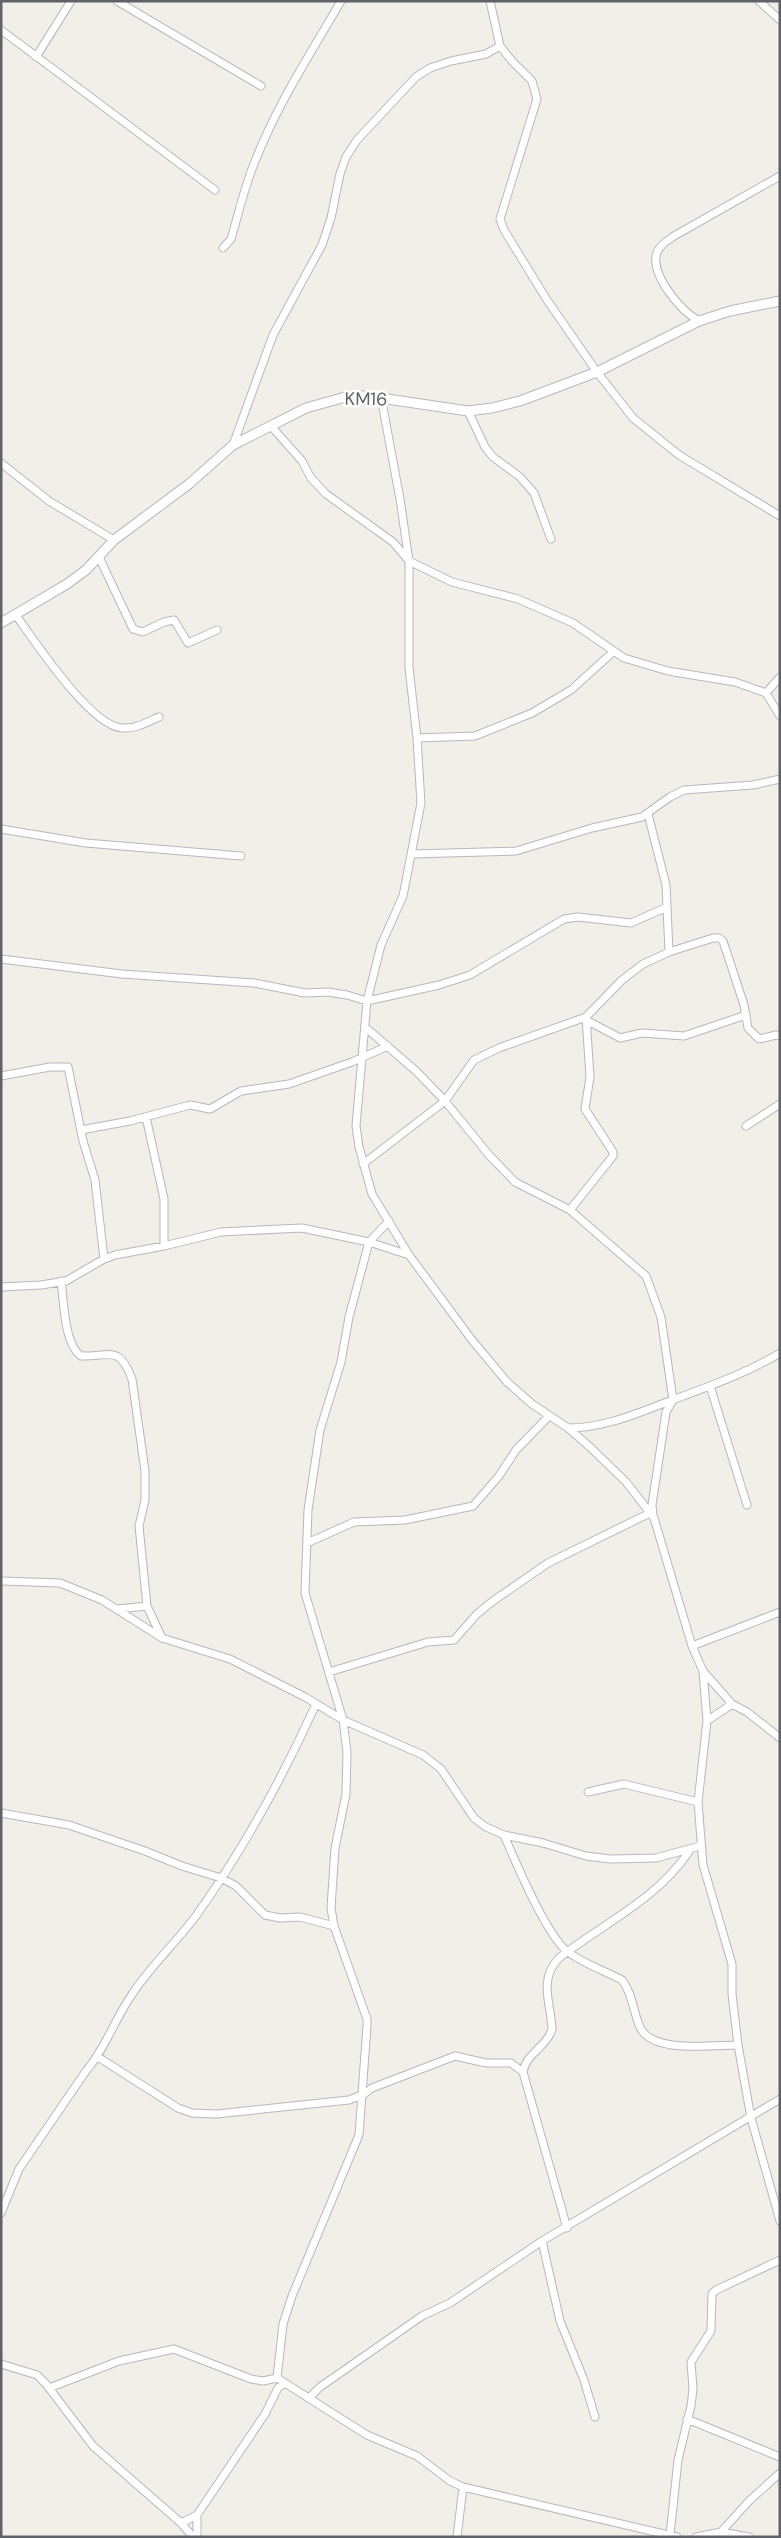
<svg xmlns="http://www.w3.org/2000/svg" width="781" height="2538" font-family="'DM Sans',sans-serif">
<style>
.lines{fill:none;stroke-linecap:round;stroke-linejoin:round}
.minor-casing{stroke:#b5b8bc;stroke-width:9}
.tertiary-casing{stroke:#b5b8bc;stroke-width:11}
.minor{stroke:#fff;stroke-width:7}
.tertiary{stroke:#fff;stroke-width:9}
.labels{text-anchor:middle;stroke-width:5;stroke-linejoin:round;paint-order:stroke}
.street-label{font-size:18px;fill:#5f6368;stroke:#fff}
</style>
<rect width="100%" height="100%" fill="#f1efe8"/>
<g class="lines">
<defs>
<path id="minor" d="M117,1L261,86
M490,1L500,46L512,61L532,81L537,99L500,219L504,230L547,300L597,372L633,418L679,455L780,516
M759,1L780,20
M1,30L215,190
M36,57L71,1
M223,248L231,239C239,212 245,184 256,159C278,103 311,53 341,1
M699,321C681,311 653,278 656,256C657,247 667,241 674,236L780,176
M381,397L400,499L409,561V668L417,738L421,803L403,896L381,945L367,1001L356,1126L359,1147L372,1194L409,1255L472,1340L507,1382L532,1404L568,1428L590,1447L626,1482L654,1518L692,1646L703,1671L707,1721L698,1802L703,1865L732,1964V1994L738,2045L751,2118L780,2221
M468,411L485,447L493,457L520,477L534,493L551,539
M271,426L302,461L311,478L326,494L393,542L409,561L452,582L518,599L573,623L624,658L668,671L735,682L766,693L780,716
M233,445L273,335L322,245L331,218L340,174L346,157L357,140L416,77L430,68L451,61L486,54L500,46
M1,463L49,501L114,540
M99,557L133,629L143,632L164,622L174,620L188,643L217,630
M15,614C34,640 90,726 122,728C136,729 147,722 159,717
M766,693L780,677
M417,738L475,736L532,713L571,690L613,652
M648,814L666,885L669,952
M1,829L86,843L241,856
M412,854L516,851L592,828L642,817L670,797L684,790L753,785L780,779
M1,959L122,974L254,983L305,993L328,992L347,995L367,1001L439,985L470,975L564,919L578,917L631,923L667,907
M586,1020L620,1038L642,1033L684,1036L746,1015
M365,1027L416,1071L445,1101L489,1155L515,1182L570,1210L646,1276L661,1317L673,1400L666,1412L652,1505L653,1515
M1,1076L50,1067H68L83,1141L95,1180L104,1259
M146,1117L164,1199V1246
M746,1126L780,1104
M81,1130L130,1121L190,1105L210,1109L241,1091L289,1084L352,1062L388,1046
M363,1164L445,1101L474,1060L499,1048L586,1017L622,980L643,964L669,952L713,938H719L723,941L744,1005L748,1028L759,1039L776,1035L780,1036
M570,1210L613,1156V1152L585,1109L590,1077L586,1017
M61,1281C64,1302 64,1344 81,1356C109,1357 119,1344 132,1379L145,1471V1500L139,1526L147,1606L162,1638
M1,1287L41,1285L66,1281L104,1259L115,1255L164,1246L221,1232L302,1228L369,1242L409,1255
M710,1386L747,1505
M568,1428C606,1428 640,1412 675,1399C710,1386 747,1373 780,1353
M307,1543L354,1522L405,1520L473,1506L499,1476L516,1450L549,1416
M1,1581L60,1583L102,1600L162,1638L230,1659L305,1697L343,1720L423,1755L441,1769L474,1818L486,1827L504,1835L543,1843L586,1856L610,1859L656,1858L700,1846
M118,1609L147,1606
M692,1646L780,1612
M703,1671L732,1704L747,1712L780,1738
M329,1672L428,1642L454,1640L477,1614L493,1601L548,1563L650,1513
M707,1721L732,1704
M588,1792L624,1784L698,1802
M1,1813L69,1825L145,1851L182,1866L221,1878L236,1886L265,1915L280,1918L300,1917L334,1926
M504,1835C515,1861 547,1937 568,1952C584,1964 605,1971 622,1980C633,1994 633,2012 640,2027C651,2054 714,2045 738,2045
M98,2057L178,2108L192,2113L217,2114L349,2100L364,2094L372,2088L455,2056L486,2063H511L523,2072
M1,2213L19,2169L86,2071C106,2048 115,2018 133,1993C152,1964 178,1941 198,1913C244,1848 283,1777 316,1704
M567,2228L523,2072C526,2053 547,2047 552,2029C551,2003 538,1980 559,1958C604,1923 658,1899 690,1850
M542,2241L560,2321L584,2380L595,2417
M1,2364L37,2375L46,2384L93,2446L181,2523L193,2537
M277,2378L283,2324L292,2296L359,2135L367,2026V2019L334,1926L331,1908L335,1848L346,1794L347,1752L343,1720L305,1593L308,1510L320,1430L341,1362L349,1317L369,1242L389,1221
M277,2378L367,2435L417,2456L450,2481L463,2487L677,2537
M49,2388L119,2361L174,2349L251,2379L263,2381L277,2378
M310,2397L320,2387L422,2316L450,2303L542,2241L780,2099
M687,2419L780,2457
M197,2515V2537
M181,2523L197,2515L265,2414L278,2388L284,2383
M721,2532L749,2501L780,2473
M670,2535L678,2460L691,2406L693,2389L691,2362L711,2331L712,2294L716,2290L780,2260
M457,2537L463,2487
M696,2537L721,2532L749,2537"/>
<path id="tertiary" d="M1,623L67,584L86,570L114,540L189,484L233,445L306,408L349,396H367L468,411L492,408L520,401L597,372L699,321L730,311L780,301"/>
</defs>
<use href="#minor" class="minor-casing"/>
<use href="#tertiary" class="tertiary-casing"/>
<use href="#minor" class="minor"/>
<use href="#tertiary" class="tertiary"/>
</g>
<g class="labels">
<g class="street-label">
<text transform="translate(366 399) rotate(1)" y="6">KM16</text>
</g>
</g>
<rect width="781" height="2538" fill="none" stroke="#5f6368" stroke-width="5"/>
</svg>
